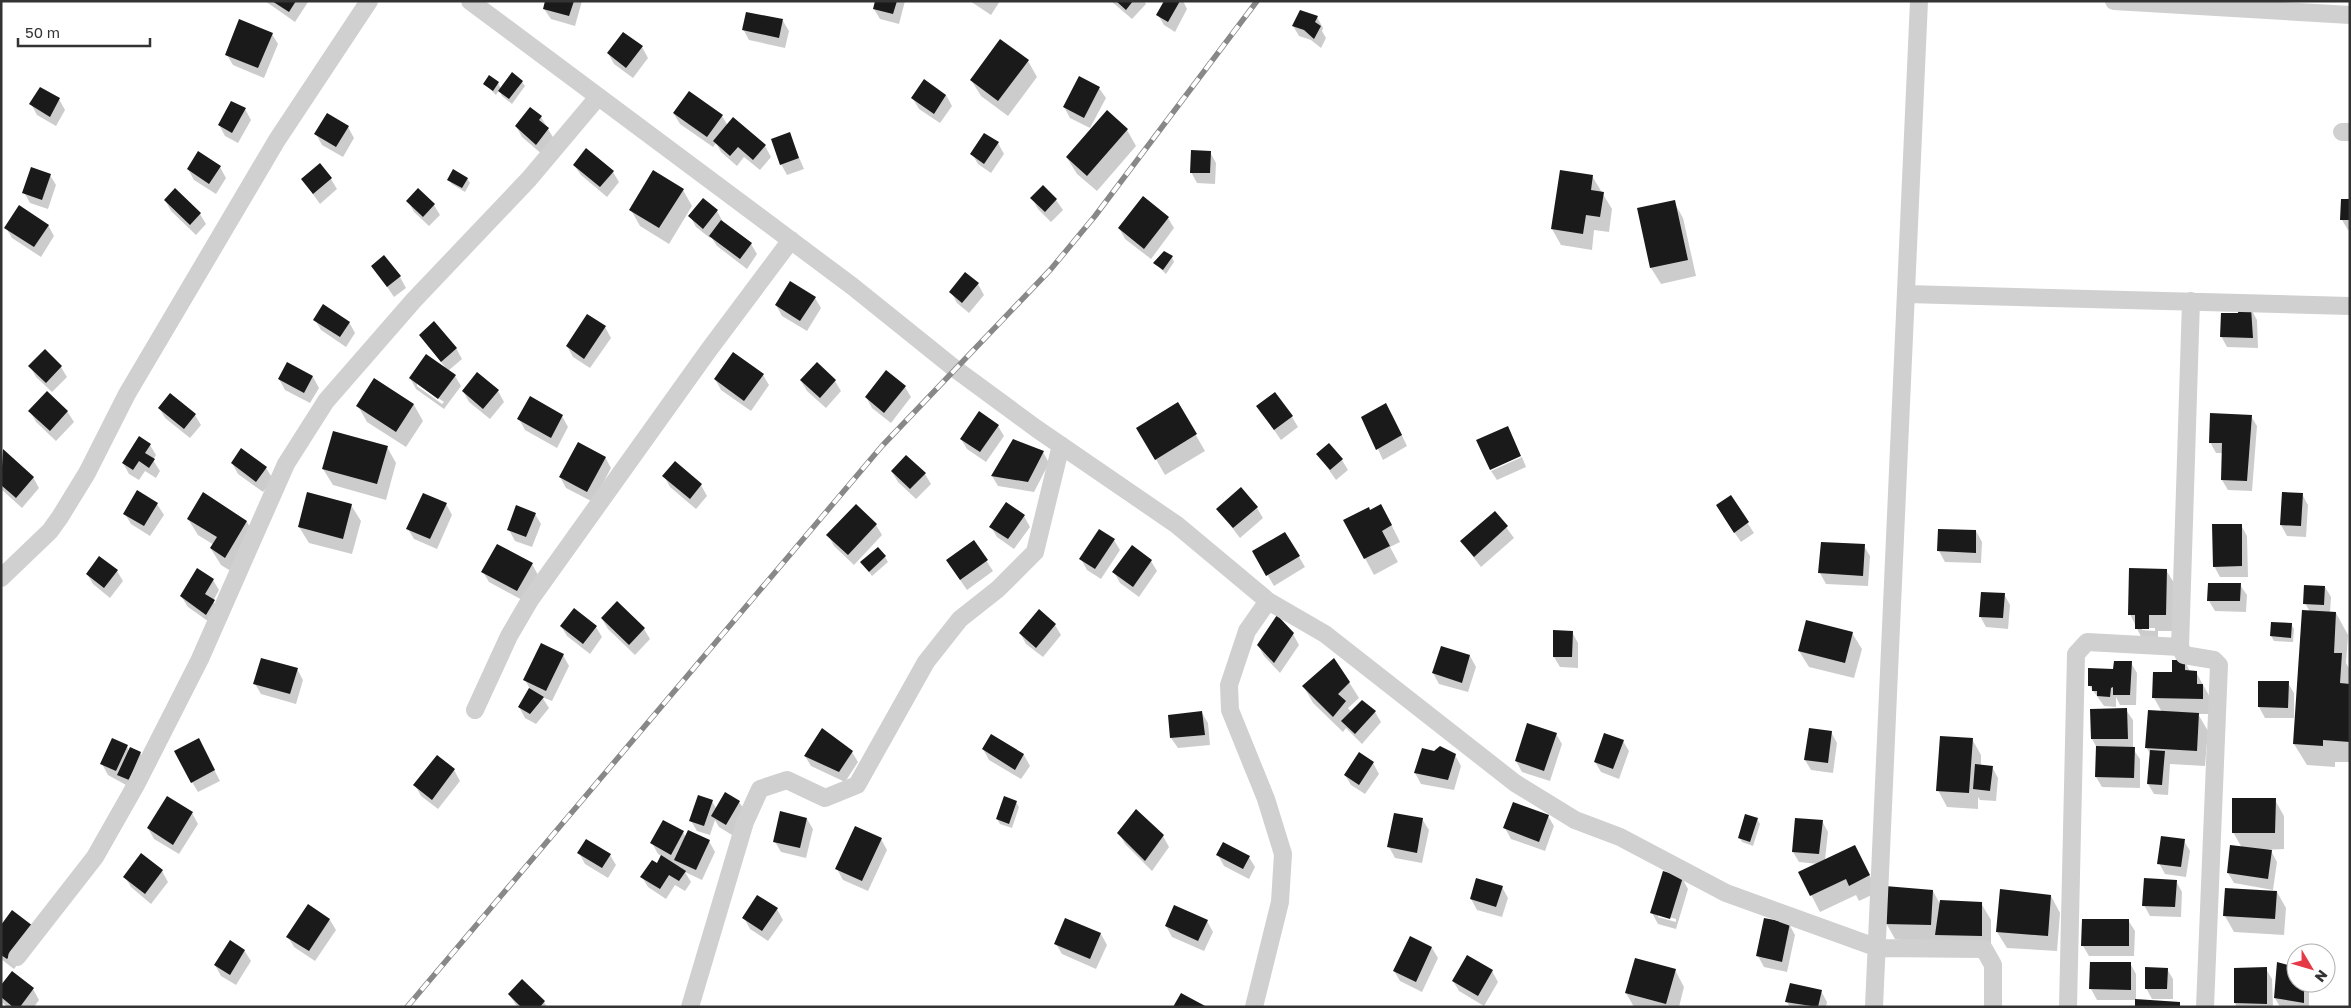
<svg xmlns="http://www.w3.org/2000/svg" width="2351" height="1008" font-family="'Golos Text',sans-serif">
<style>
.shadow{fill:#0003;fill-rule:evenodd}
.building{fill:#1a1a1a}
.lines{fill:none;stroke-linecap:round;stroke-linejoin:round}
.minor{stroke:#d0d0d0;stroke-width:18}
.rail-casing{stroke:#888;stroke-width:5.5}
.rail{stroke:#fff;stroke-width:4;stroke-dasharray:11;stroke-linecap:butt}
</style>
<rect width="100%" height="100%" fill="#fff"/>
<path class="shadow" d="M265,1H307L308,2L295,22Z
M547,1H582L575,26L551,19L544,9Z
M876,1H905L899,24L880,19L874,9Z
M970,1H1000L991,15Z
M1111,1H1144L1146,4L1132,19Z
M1166,1H1183L1187,9L1175,32L1164,25L1158,15Z
M1301,11L1317,17L1323,28L1322,31L1326,38L1321,48L1311,40L1299,36L1293,26Z
M747,13L783,21L789,31L785,48L749,40L743,29Z
M272,34L278,44L264,78L233,65L227,55Z
M642,47L648,58L633,78L614,64L608,53Z
M1028,61L1037,77L1008,116L981,96L971,80Z
M522,82L525,86L512,104L502,96L499,90L496,95L485,84L498,83L501,89Z
M1099,88L1106,98L1090,128L1070,118L1064,107Z
M946,95L952,106L940,123L919,109L913,99Z
M59,99L65,110L56,126L37,115L31,104Z
M245,109L251,120L238,143L225,136L219,125Z
M530,109L541,117L554,139L543,155L522,137L516,126Z
M674,114L722,116L728,126L765,146L771,157L760,170L744,157L737,166L721,152L716,143L713,147L680,124Z
M348,127L354,138L343,157L322,145L316,134Z
M1127,130L1136,146L1097,191L1077,174L1067,158Z
M789,134L804,169L787,175L781,164Z
M998,143L1004,154L991,173L978,164L972,154Z
M1210,152L1216,163L1215,184L1197,183L1191,172Z
M574,165L613,172L619,182L607,197L581,175Z
M220,167L226,178L216,194L194,180L188,169Z
M50,175L56,185L48,209L30,203L24,192Z
M1592,176L1612,209L1609,232L1594,230L1592,250L1561,245L1552,229Z
M467,178L470,183L465,192L452,184L449,180Z
M302,179H331L337,189L320,204Z
M1043,187L1056,200L1063,210L1051,222L1038,209L1032,198Z
M683,190L692,206L669,244L640,226L631,210Z
M165,200L200,214L206,224L196,235L171,211Z
M408,201L434,205L440,215L429,226L414,212Z
M2350,201V230H2348L2342,220Z
M1674,202L1683,218L1696,276L1661,284L1651,268Z
M717,211L723,222L751,244L757,254L747,269L717,246L711,237L710,238L696,227L690,216Z
M1168,218L1174,228L1151,259L1125,239L1119,228Z
M48,225L54,236L41,257L12,238L6,228Z
M1172,257L1174,262L1166,274L1155,263Z
M373,266L400,277L406,288L394,297Z
M978,284L984,295L969,313L957,303L951,292Z
M815,298L821,308L807,331L782,316L776,305Z
M2251,309L2257,320L2258,348L2227,347L2221,336L2239,315Z
M315,320L349,322L355,333L346,347L321,330Z
M605,327L611,338L590,368L573,357L567,346Z
M420,335L456,348L462,359L448,371L455,376L461,386L444,409L416,389L410,378L445,367ZM417,383L444,402L442,404L417,386Z
M287,364L313,377L319,388L310,403L285,390L279,379Z
M30,366L61,367L67,377L52,392L36,377Z
M763,375L769,385L751,411L721,390L715,379Z
M374,380L414,405L423,421L406,447L367,422L358,406Z
M801,381H835L841,391L826,408L807,391Z
M905,387L911,397L891,423L872,408L866,397Z
M463,391H498L504,402L490,419L469,402Z
M1178,404L1205,451L1165,475L1138,428Z
M1258,407L1292,417L1298,427L1281,440Z
M159,408L195,415L201,425L190,438L165,418Z
M30,411H67L74,422L56,441L36,422Z
M1392,415L1407,446L1383,460L1363,417Z
M562,416L568,427L557,448L525,430L519,419Z
M2251,416L2257,426L2252,491L2228,490L2222,480L2223,453H2216L2210,442Z
M998,426L1004,436L986,462L967,449L961,439Z
M150,445L156,455L153,460L160,471L156,478L145,471L139,480L129,474L123,463Z
M387,447L396,463L386,500L333,485L323,469Z
M242,450L266,468L273,479L263,492L238,474L232,463Z
M3,451L33,477L39,488L22,508L1,489Z
M1043,452L1049,463L1034,492L998,486L992,476Z
M1318,454L1342,460L1348,470L1336,480Z
M605,457L611,468L593,502L566,488L560,477Z
M1522,457L1526,467L1497,480L1491,471Z
M675,463L701,485L707,496L696,509L670,487L664,476Z
M892,472L925,474L931,484L916,499L898,482Z
M2302,494L2308,505L2306,537L2287,536L2281,525Z
M1730,496L1754,533L1741,542L1723,516Z
M157,504L164,515L150,536L131,524L125,514Z
M446,504L452,515L437,549L414,539L408,529Z
M351,505L361,521L352,554L309,543L299,527Z
M1257,508L1263,518L1240,538L1218,509Z
M1370,512L1390,522L1400,542L1390,547L1398,562L1374,575L1345,521Z
M1495,512L1514,538L1481,567L1461,541Z
M535,514L541,524L532,547L515,541L509,530Z
M1024,516L1030,527L1014,549L997,537L991,527Z
M188,519L247,522L256,538L234,573L221,565L211,549L214,545L198,535Z
M876,525L882,535L854,565L834,546L828,535Z
M2241,525L2247,536L2248,577H2220L2214,566Z
M1939,530L1976,531L1982,542L1981,563L1945,562L1939,551Z
M1285,533L1305,567L1274,586L1254,552Z
M1114,540L1120,550L1101,579L1087,570L1081,559Z
M974,542L993,571L967,590L954,571Z
M1864,546L1870,556L1868,586L1826,584L1820,573Z
M885,557L888,562L872,576L862,562Z
M1151,561L1157,571L1139,597L1120,583L1114,572Z
M532,564L538,575L524,601L489,582L483,572Z
M2166,570L2176,586L2175,631H2158V645H2145L2130,614ZM2142,628H2155V631L2142,630Z
M117,571L123,581L110,598L93,584L87,574Z
M213,580L219,590L213,601L220,612L212,624L188,607L181,596Z
M2240,585L2247,595L2246,612L2215,611L2209,601Z
M2325,587L2331,597L2330,613H2336L2348,635L2346,663L2350,670V762H2335V767L2307,765L2294,744L2310,612L2305,603Z
M2004,594L2010,605L2008,629L1986,627L1980,616Z
M602,619L644,629L650,639L635,655L608,629Z
M2291,624L2294,629L2293,642L2274,641L2271,636Z
M1055,625L1061,635L1043,657L1026,644L1020,633Z
M561,626L596,627L602,637L590,654L567,636Z
M1572,632L1578,643V668L1560,667L1554,657Z
M1852,633L1862,649L1854,678L1809,667L1799,651Z
M1293,634L1299,645L1280,673L1264,656L1258,645Z
M563,655L569,666L552,701L542,697L549,708L536,724L525,718L519,707L530,689L525,680Z
M1470,656L1476,667L1468,692L1439,684L1433,673Z
M2185,661L2190,672H2196L2212,701V714H2198L2208,731L2205,766L2170,764L2168,795L2154,794L2148,784L2151,755L2146,747L2162,712L2154,698Z
M2131,663L2137,673L2136,705H2120L2116,697V707L2104,706L2089,685Z
M297,669L303,680L296,704L261,694L255,684Z
M1349,682L1359,698L1348,708L1351,712H1375L1381,722L1362,744L1346,728L1343,732L1313,703L1304,687Z
M2288,683L2294,693V718H2265L2259,707Z
M2126,710L2133,720V749L2140,759V788L2102,787L2096,777L2097,748L2092,739Z
M1202,713L1208,723L1210,745L1178,748L1171,738Z
M1831,732L1837,743L1833,773L1811,770L1805,760Z
M1556,734L1562,744L1550,781L1522,772L1516,761Z
M992,735L1024,755L1030,766L1021,779L989,760L983,749Z
M1972,739L1981,755V766L1992,767L1998,778L1996,801L1980,800L1978,797V809L1947,807L1938,790Z
M1623,741L1629,751L1619,779L1601,772L1595,762Z
M127,746L129,751L140,753L146,763L135,790L108,775L102,764Z
M1423,749L1455,755L1461,766L1454,790L1421,784L1415,773Z
M204,750L220,781L198,792L192,782Z
M852,752L858,762L845,782L811,766L805,756Z
M437,757L454,770L460,781L438,809L421,796L415,785Z
M1373,763L1379,774L1365,794L1351,785L1345,775Z
M2275,800L2284,816V849L2262,850L2271,851L2277,862L2273,890L2234,883L2228,873L2242,848L2233,832Z
M712,801L717,810L739,802L746,812L732,835L719,827L715,820L710,835L697,831L691,821Z
M1016,802L1019,807L1012,828L1000,824L997,819Z
M192,813L198,824L179,854L154,839L148,828Z
M1548,816L1554,826L1545,851L1511,839L1505,828Z
M807,819L813,829L806,858L781,852L775,842Z
M1422,819L1429,830L1422,863L1395,858L1389,847Z
M1757,819L1760,824L1753,846L1742,842L1739,837Z
M1822,821L1828,832L1825,860L1863,862L1878,892L1859,901L1856,895L1820,912L1800,873L1818,864L1799,862L1793,852Z
M683,832L686,838L709,841L715,852L702,880L685,872L691,882L685,891L675,885L666,899L648,887L642,877L657,865L662,856L658,854L652,843Z
M1119,833L1163,836L1169,847L1152,871L1125,844Z
M881,839L887,850L868,891L843,880L837,869Z
M2184,841L2190,851L2186,877L2165,874L2159,863Z
M579,853L610,855L616,865L608,878L585,864Z
M142,855L162,871L168,882L151,904L131,887L125,877Z
M1218,855L1249,857L1255,867L1249,879L1224,866Z
M1682,878L1688,889L1676,929L1658,924L1652,913ZM1658,914L1676,919V922L1658,917Z
M2176,881L2182,892L2181,917L2150,916L2144,905Z
M1502,887L1508,898L1502,917L1477,910L1471,899Z
M1933,891L1940,904L1981,903L1991,920V952L1895,939L1886,923Z
M2001,891L2051,896L2060,913L2057,951L2007,948L1997,932Z
M2277,892L2286,908L2284,935L2234,932L2225,916Z
M777,909L783,920L768,941L750,929L744,918Z
M330,920L336,930L315,961L294,947L288,937Z
M2128,920L2135,931L2134,956H2089L2083,946Z
M1207,921L1213,932L1204,951L1172,937L1166,926Z
M1789,924L1795,935L1787,972L1764,967L1758,956Z
M1,927L38,937L14,969L1,959Z
M1101,934L1107,945L1096,969L1062,954L1056,944Z
M1432,948L1438,958L1422,992L1400,981L1394,971Z
M244,950L251,961L236,985L221,976L215,965Z
M1467,957L1492,971L1498,982L1484,1006L1459,991L1453,981Z
M2091,963H2130L2136,974V1000H2097L2091,989Z
M2296,968V983H2309V1007H2280L2275,998Z
M2167,969L2173,979V999H2152L2146,988Z
M2266,969L2272,979L2273,1007H2237L2235,1003Z
M1675,970L1684,987L1679,1007H1634L1626,993Z
M12,973L33,989L39,1000L34,1007H7L3,1003L1,987Z
M523,981L544,1002L547,1007H518L516,1005L509,994Z
M1821,991L1827,1002L1826,1007H1790L1787,1002Z"/>
<path class="building" d="M272,1H296L289,12Z
M545,1H574L569,16L543,9Z
M875,1H897L893,14L873,9Z
M1116,1H1133L1126,10Z
M1164,1H1180L1168,22L1156,15Z
M1300,10L1318,16L1315,22L1321,26L1314,39L1304,30L1292,26Z
M746,12L783,19L779,38L742,30Z
M239,19L273,33L258,68L225,55Z
M623,32L643,46L626,68L607,53Z
M1000,39L1029,60L998,101L970,80Z
M512,72L523,81L509,99L498,91Z
M489,75L499,82L493,91L483,84Z
M1079,76L1100,87L1084,118L1063,107Z
M924,79L946,95L934,114L911,98Z
M40,87L60,98L50,117L29,104Z
M689,91L723,115L707,137L673,113Z
M231,101L246,108L232,133L218,125Z
M530,107L542,116L539,120L549,128L536,145L515,126Z
M1107,110L1128,129L1087,176L1066,157Z
M327,113L349,126L336,147L314,134Z
M733,117L766,145L753,160L738,147L730,156L713,141Z
M790,132L799,158L780,165L771,139Z
M984,133L999,142L984,164L970,154Z
M586,148L614,171L600,187L573,165Z
M1191,150L1211,151L1210,173H1190Z
M198,151L221,166L209,184L187,169Z
M320,163L332,178L313,194L301,179Z
M31,167L51,174L42,200L22,193Z
M453,169L468,178L462,188L447,180Z
M653,170L684,189L659,228L629,210Z
M1560,170L1593,175L1591,190L1604,192L1600,217L1586,215L1583,234L1551,229Z
M1043,185L1057,199L1045,212L1030,198Z
M175,188L201,213L190,225L164,200Z
M418,188L435,204L423,217L406,201Z
M1143,196L1169,217L1144,249L1118,228Z
M703,198L718,210L703,229L688,216Z
M2341,199H2350V220H2340Z
M1675,200L1688,260L1650,268L1637,208Z
M19,205L49,225L34,247L4,228Z
M721,220L752,243L740,259L709,236Z
M1164,251L1173,256L1163,270L1153,263Z
M384,255L401,276L387,287L371,266Z
M965,272L979,283L962,303L949,292Z
M790,281L816,297L800,321L775,305Z
M323,304L350,322L340,337L313,320Z
M2239,307L2251,308L2253,338L2220,337L2221,313H2238Z
M587,314L606,326L584,359L566,346Z
M434,321L457,348L441,362L419,335Z
M45,349L62,366L46,383L28,366Z
M733,352L764,374L744,401L714,379Z
M426,354L456,375L438,399L409,378Z
M287,362L313,376L304,393L278,379Z
M817,362L836,380L820,398L800,380Z
M886,370L906,386L884,413L865,397Z
M477,372L499,390L483,409L462,391Z
M374,378L414,404L396,432L356,406Z
M47,391L68,411L50,431L28,411Z
M1275,392L1293,416L1274,430L1256,406Z
M170,393L196,414L184,429L158,408Z
M530,396L563,415L551,438L517,419Z
M1178,402L1197,434L1155,460L1136,428Z
M1386,403L1402,435L1376,450L1361,417Z
M979,411L999,425L980,452L960,439Z
M2210,413L2252,415L2247,481L2221,480L2222,443H2209Z
M1508,426L1521,456L1490,470L1476,440Z
M333,431L388,446L377,484L322,469Z
M139,436L151,444L145,453L155,459L149,468L139,461L133,470L122,463Z
M1013,439L1044,451L1028,482L991,476Z
M578,442L606,457L587,492L559,477Z
M1329,443L1343,459L1330,470L1316,454Z
M241,448L267,467L256,482L231,463Z
M3,449L34,477L16,498L1,485Z
M906,455L926,473L910,489L891,471Z
M675,461L702,484L690,499L662,476Z
M1241,487L1258,507L1233,528L1216,509Z
M137,490L158,503L144,526L123,514Z
M203,492L247,521L225,558L210,548L217,537L187,519Z
M307,492L352,504L343,539L298,527Z
M2282,492L2303,493L2301,526L2280,525Z
M423,493L447,503L430,539L406,529Z
M1731,495L1749,522L1734,533L1716,505Z
M1006,502L1025,515L1008,539L989,527Z
M856,504L877,524L848,555L826,535Z
M1381,504L1392,525L1382,531L1390,546L1364,559L1343,520L1369,507L1370,510Z
M516,505L536,513L526,537L507,530Z
M1495,511L1508,526L1474,557L1460,541Z
M2212,524H2242V566L2213,567Z
M1099,529L1115,539L1095,569L1079,559Z
M1938,529L1976,530V553L1937,551Z
M1285,532L1300,556L1266,576L1252,551Z
M974,540L988,560L960,580L946,560Z
M1821,542L1865,544L1863,576L1818,573Z
M497,544L533,563L517,591L481,572Z
M1132,545L1152,560L1133,587L1112,572Z
M878,547L886,556L869,572L860,562Z
M99,556L118,570L104,588L86,574Z
M197,568L214,579L205,594L215,600L206,615L180,596Z
M2129,568L2167,569L2166,615H2149V629H2135V615H2128Z
M2208,583H2241L2240,601H2207Z
M2304,585L2325,586L2324,605L2303,604Z
M1981,592L2005,593L2003,618L1979,617Z
M617,601L645,628L629,645L601,618Z
M574,608L597,626L583,644L560,626Z
M1039,609L1056,624L1036,648L1019,633Z
M2302,610L2336,612L2334,653H2342L2340,683L2350,684V742L2323,740V746L2293,744Z
M1277,615L1294,633L1274,663L1257,645Z
M1806,620L1853,632L1845,663L1798,651Z
M2271,622L2292,623L2291,638L2270,636Z
M1553,630L1573,631L1572,657H1553Z
M541,643L564,654L546,691L523,680Z
M1441,646L1470,655L1462,683L1432,673Z
M261,658L298,668L290,694L253,684Z
M1334,658L1350,682L1338,694L1346,701L1333,717L1302,686Z
M2172,660H2185V670L2197,671V684H2203V699L2152,698L2153,672H2172Z
M2114,661H2132L2130,695H2113V687L2111,688L2110,697L2097,696V691H2092V686H2088V668L2113,669Z
M2258,681H2289L2288,708L2258,707Z
M529,688L544,697L530,714L518,707Z
M1362,700L1376,711L1355,734L1341,721Z
M2127,708L2128,739H2091L2090,709Z
M2148,710L2199,713L2197,751L2145,748Z
M1202,711L1205,735L1170,738L1168,715Z
M1527,723L1557,733L1544,771L1515,761Z
M822,728L853,751L839,772L804,756Z
M1809,728L1832,731L1828,763L1804,760Z
M1604,733L1624,740L1613,769L1594,762Z
M991,734L1024,754L1015,770L982,749Z
M1940,736L1973,738L1969,793L1936,791Z
M112,738L128,745L116,771L100,764Z
M199,738L215,770L191,783L174,751Z
M1440,746L1456,754L1448,780L1414,773L1422,748L1434,751Z
M2096,746L2135,747L2134,778L2095,777Z
M130,747L141,752L129,780L117,775Z
M2150,750L2165,751L2162,785L2147,784Z
M1359,752L1374,762L1359,785L1344,775Z
M437,755L455,769L432,800L413,785Z
M1975,764L1993,766L1990,791L1973,789Z
M725,792L740,801L726,825L711,816Z
M698,795L713,800L704,826L689,821Z
M167,796L193,812L173,845L147,828Z
M1004,796L1017,801L1009,824L996,819Z
M2232,798H2276L2275,833H2232Z
M1513,802L1549,815L1539,842L1503,828Z
M1136,809L1164,835L1145,861L1117,833Z
M780,811L807,818L800,848L773,842Z
M1394,813L1423,818L1417,853L1387,847Z
M1745,814L1758,818L1750,842L1738,838Z
M1795,818L1823,820L1819,854L1792,852Z
M663,820L684,831L671,855L650,843Z
M855,826L882,838L862,881L835,869Z
M688,830L710,840L696,870L674,860Z
M2161,836L2185,839L2181,867L2157,864Z
M586,839L611,854L602,868L577,853Z
M1223,842L1250,856L1243,869L1216,855Z
M1855,845L1870,875L1849,886L1846,879L1810,896L1798,872Z
M2230,845L2272,850L2268,879L2227,873Z
M141,853L163,870L145,894L123,877Z
M661,855L686,871L679,881L669,875L660,889L640,877L652,860L657,863Z
M1663,871L1683,877L1670,919L1650,913Z
M1476,878L1503,886L1496,907L1470,899Z
M2144,878L2177,880L2175,907L2142,906Z
M1885,886L1933,890L1931,925L1885,924Z
M2225,888L2277,891L2275,919L2223,916Z
M2000,889L2051,895L2048,936L1996,932Z
M757,895L778,908L762,931L742,918Z
M1940,900L1982,902V936L1935,935Z
M308,904L330,919L309,951L286,937Z
M1174,905L1208,920L1198,941L1165,926Z
M12,910L33,926L7,959L1,955V925Z
M1065,918L1101,933L1090,959L1054,944Z
M1764,918L1790,923L1782,962L1756,956Z
M2082,919H2129V946H2081Z
M1410,936L1432,947L1416,982L1393,971Z
M230,940L245,950L230,975L214,965Z
M1467,955L1493,970L1478,996L1452,981Z
M1635,958L1676,969L1666,1004L1625,993Z
M2090,962H2131V990L2089,989Z
M2277,962L2296,967V983H2304V1003L2274,998Z
M2145,967L2168,968L2167,989H2145Z
M2267,967V1004L2234,1003V968Z
M12,971L34,988L20,1007H13L1,997V985Z
M522,979L545,1001L540,1007H521L508,994Z
M1790,983L1822,990L1818,1007L1785,1002Z
M1181,993L1207,1007H1173Z
M2135,999L2180,1002V1007H2135Z"/>
<g class="lines">
<path class="minor" d="M470,1L852,286L954,368L1037,429L1177,525L1268,601L1325,634L1515,783L1575,820L1620,837L1726,893L1878,948L1984,949L1993,965V1007
M2114,1L2350,15
M2342,132H2350
M1906,294L2350,306
M2191,301L2180,647L2184,655L2214,660L2219,665L2205,1007
M1,578L50,531L60,517L87,473L127,394L277,140L369,1
M475,710L509,636L530,600L708,351L791,240
M17,957L95,857L137,783L200,659L286,464L326,401L414,300L529,179L598,97
M690,1007L745,822L760,789L787,780L825,798L857,785L926,662L960,619L998,589L1035,552L1061,445
M1254,1007L1280,902L1283,854L1266,799L1230,710L1229,685L1247,631L1268,601
M1874,1007L1919,1
M2068,1007L2076,654L2087,642L2180,647"/>
<defs>
<path id="rail" d="M407,1007L882,446L1051,269L1095,216L1257,1"/>
</defs>
<use href="#rail" class="rail-casing"/>
<use href="#rail" class="rail"/>
</g>
<rect width="2351" height="1008" fill="none" stroke="#333333" stroke-width="5"/>
<g transform="translate(2311 968) rotate(128)"><circle r="24" fill="#ffffff" stroke="#adadad"/>
<path d="M0-4L9 19L0 12L-9 19Z" fill="#e63946"/>
<text y="-8" font-size="14" font-weight="bold" text-anchor="middle" fill="#333333">N</text>
</g>
<path d="M18 38v8h132v-8" fill="none" stroke="#333333" stroke-width="2.5"/>
<text x="25" y="38" font-size="15" fill="#333333" stroke="#ffffff" stroke-width="4" paint-order="stroke">50 m</text>
</svg>
